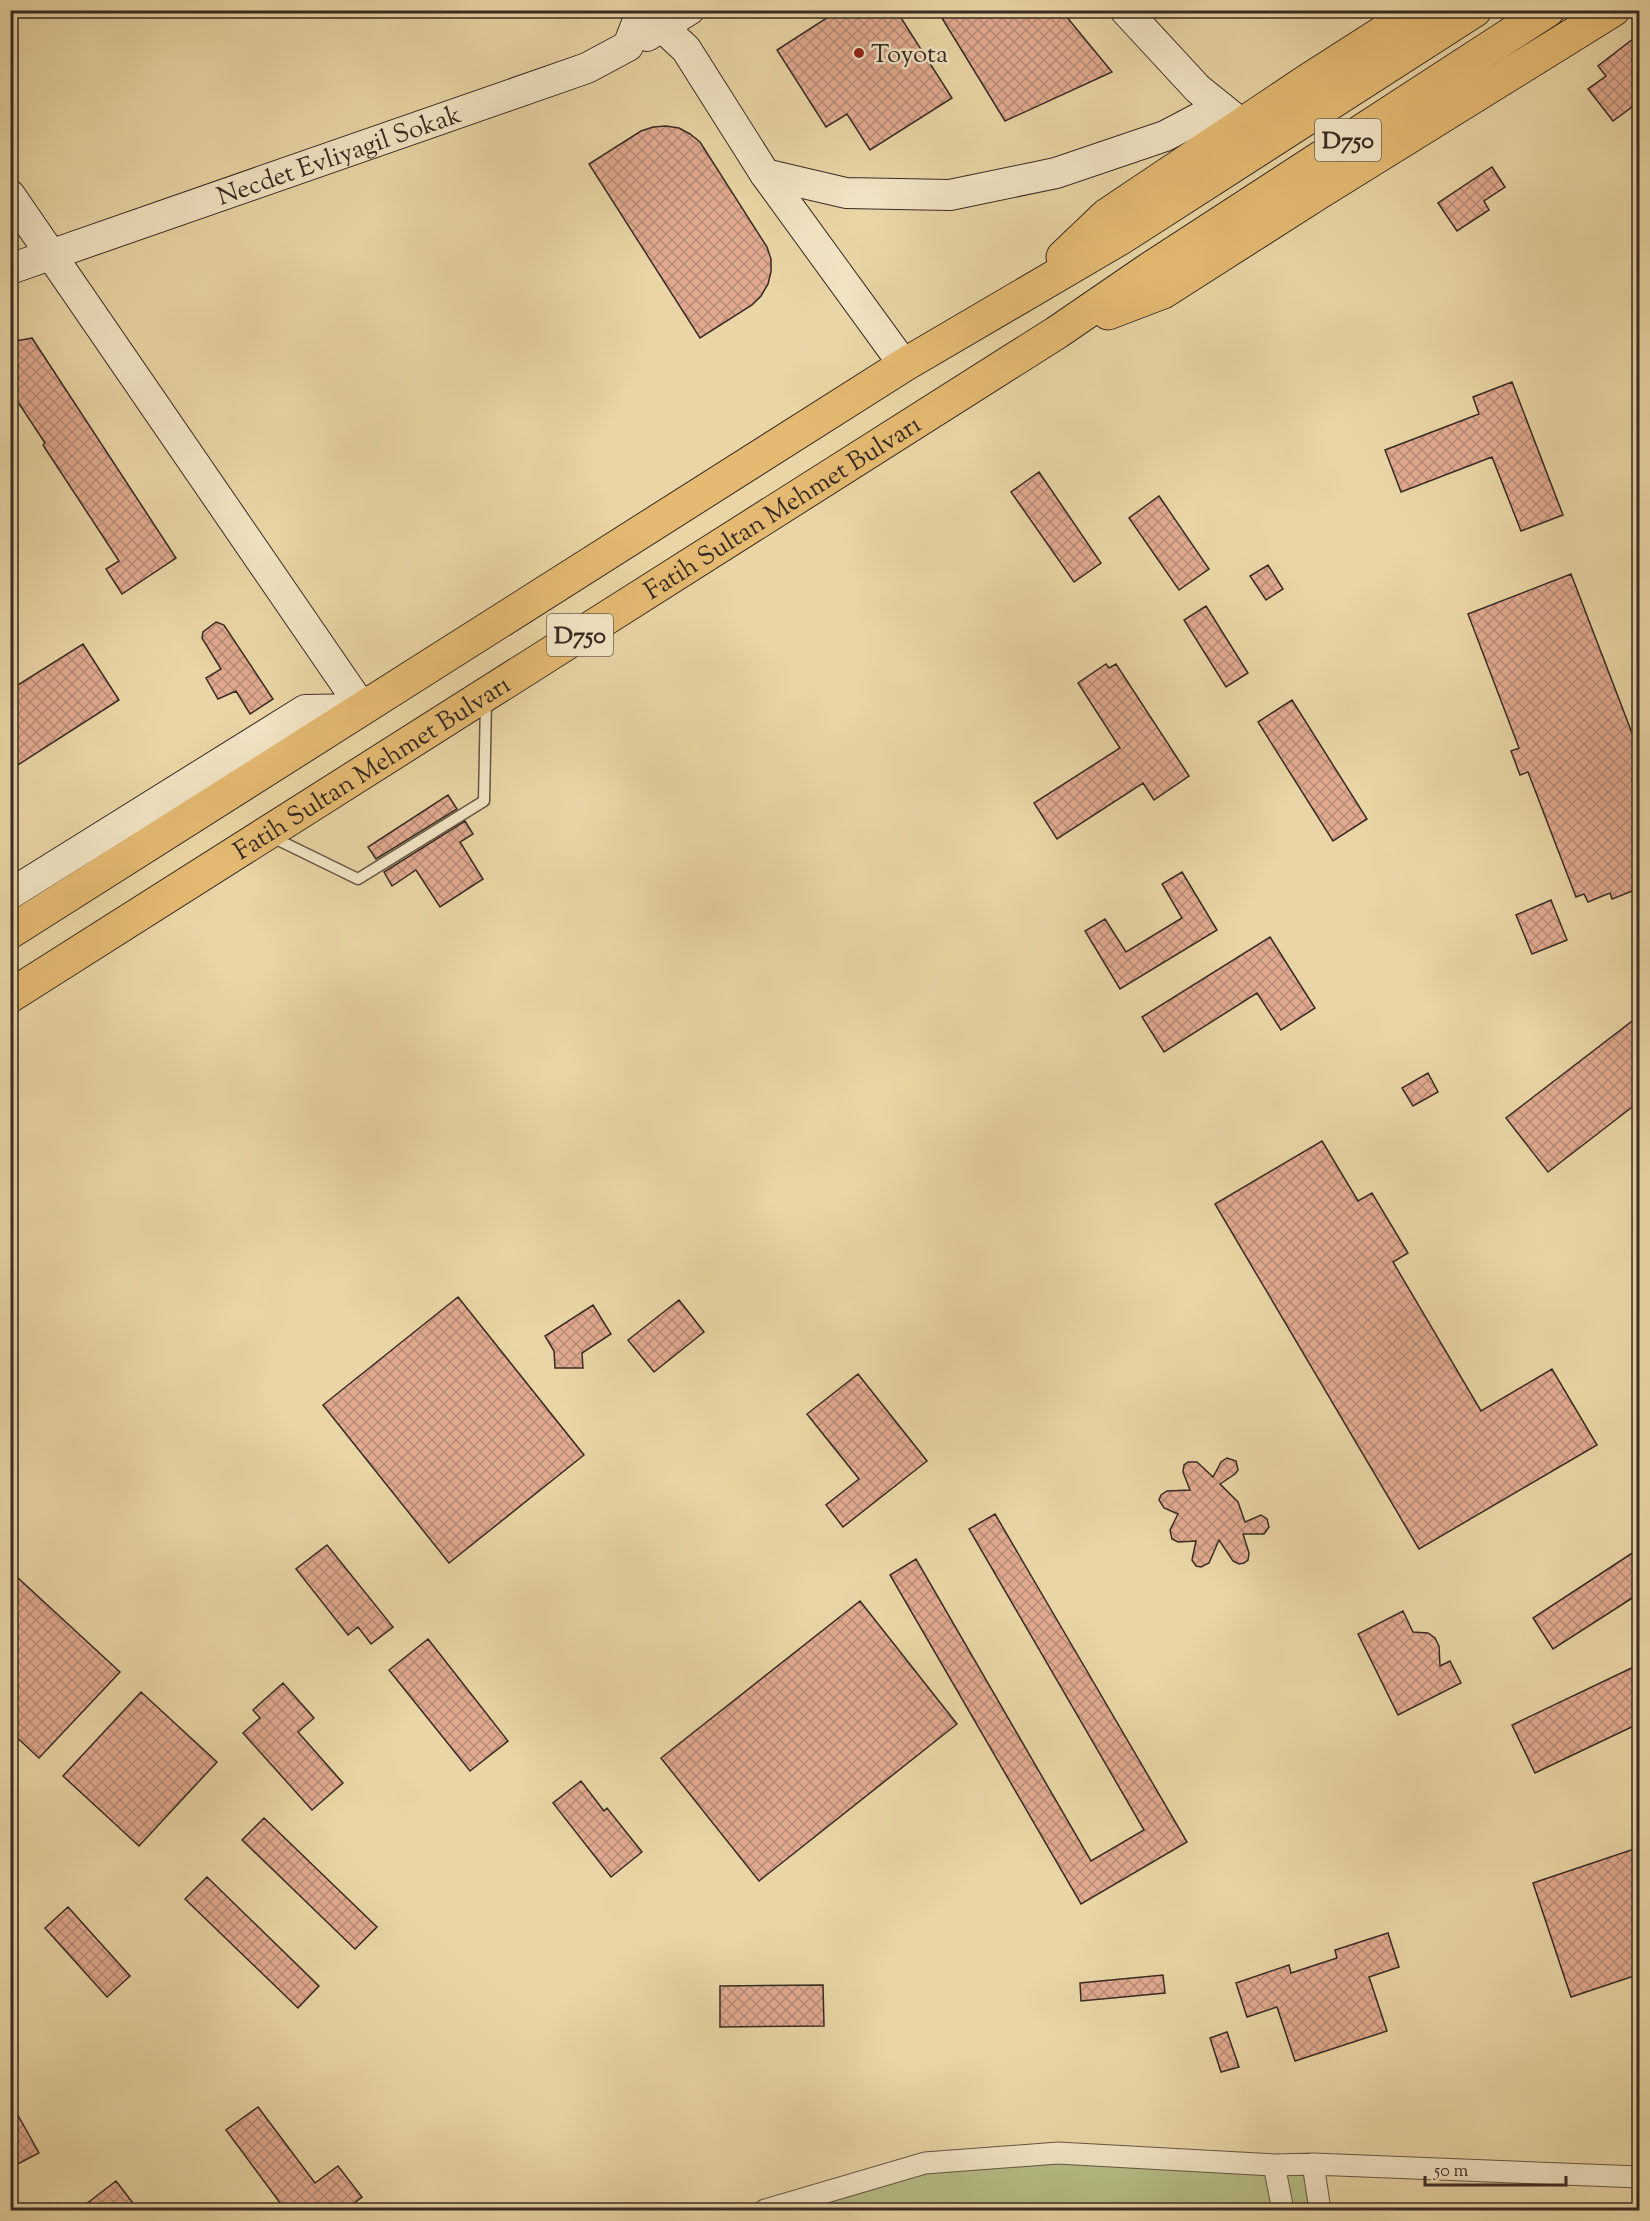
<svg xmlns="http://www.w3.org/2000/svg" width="1650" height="2221" font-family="'Sorts Mill Goudy',serif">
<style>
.green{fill:#b6bd86;stroke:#777454;stroke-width:1.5}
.building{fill:url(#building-cross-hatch);stroke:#382b23;stroke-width:1.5}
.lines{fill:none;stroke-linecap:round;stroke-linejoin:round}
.lane-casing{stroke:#645644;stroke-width:13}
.street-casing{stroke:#645644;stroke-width:23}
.secondary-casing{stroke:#382b23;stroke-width:32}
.highway-casing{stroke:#382b23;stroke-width:35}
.lane{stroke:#f1e4c4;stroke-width:10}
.street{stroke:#f1e4c4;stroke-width:21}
.secondary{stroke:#f1e4c4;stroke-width:30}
.highway{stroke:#e4ba72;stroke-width:33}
.poi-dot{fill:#8f2418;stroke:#f1e4c4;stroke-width:2}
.labels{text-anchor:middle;stroke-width:5;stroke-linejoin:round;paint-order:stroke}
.shield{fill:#f1e4c4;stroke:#706253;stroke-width:1.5}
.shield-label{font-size:24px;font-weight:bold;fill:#382b23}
.poi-label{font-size:26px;fill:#382b23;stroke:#f1e4c4;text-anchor:start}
.street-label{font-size:26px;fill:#382b23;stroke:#f1e4c4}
</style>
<defs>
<pattern id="building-cross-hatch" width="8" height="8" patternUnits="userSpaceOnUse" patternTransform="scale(1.5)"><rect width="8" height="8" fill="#e1aa90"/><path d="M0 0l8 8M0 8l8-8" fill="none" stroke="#b78b75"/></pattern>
</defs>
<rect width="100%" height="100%" fill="#e9d5a5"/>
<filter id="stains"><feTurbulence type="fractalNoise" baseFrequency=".00333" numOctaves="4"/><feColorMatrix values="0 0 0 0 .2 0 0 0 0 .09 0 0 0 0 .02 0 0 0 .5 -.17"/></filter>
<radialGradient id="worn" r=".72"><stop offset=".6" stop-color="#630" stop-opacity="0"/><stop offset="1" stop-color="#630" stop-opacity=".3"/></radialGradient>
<path class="green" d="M925,2163L1313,2164L1320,2210H765Z"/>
<path class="building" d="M839,10H896L952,98L870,150L847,114L826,127L777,50Z
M937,10H1061L1112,72L1005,121Z
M1633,39L1640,47V101L1613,121L1588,89L1606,76L1598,66Z
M666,126L679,128L690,134L700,142L767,247L771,259V272L768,284L761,296L752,305L700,338L589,164L641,131L653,127Z
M1492,167L1505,187L1484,201L1489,210L1457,231L1438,203Z
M32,338L176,558L122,594L106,569L119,561L43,445L45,443L10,390V342Z
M1512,382L1563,515L1521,531L1492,457L1401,492L1385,450L1479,414L1473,397Z
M1039,472L1101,563L1074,582L1011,492Z
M1159,496L1209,569L1179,590L1129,518Z
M1268,565L1283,589L1266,600L1250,576Z
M1571,574L1640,754V888L1612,899L1610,893L1588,902L1584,894L1576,897L1528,772L1520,775L1511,751L1519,748L1468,614Z
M1206,606L1248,673L1226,687L1184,620Z
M216,622L224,625L273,699L250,714L236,691L218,699L206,678L221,669L202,638L203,632Z
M83,644L119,700L10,770V690Z
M1106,664L1109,668L1116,664L1189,776L1154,800L1143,783L1057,839L1034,803L1120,748L1078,683Z
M1292,700L1367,819L1333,841L1258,722Z
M448,795L457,809L376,859L368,847Z
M465,821L473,834L460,842L483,879L440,907L416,870L392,886L384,872Z
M1182,872L1217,930L1120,989L1085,931L1105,919L1126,952L1182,918L1162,884Z
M1551,900L1567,940L1532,954L1516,915Z
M1270,937L1315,1008L1281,1030L1257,993L1164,1052L1142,1017Z
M1640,1015V1101L1548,1172L1506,1118Z
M1428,1073L1438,1092L1413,1106L1402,1088Z
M1322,1141L1358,1201L1372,1193L1408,1253L1393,1262L1481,1411L1552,1369L1597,1445L1419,1549L1215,1204Z
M458,1297L584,1455L449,1563L323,1405Z
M679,1300L704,1332L654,1372L628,1340Z
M593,1305L611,1334L582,1353L583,1368H555L554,1351L545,1336Z
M858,1374L927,1461L843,1527L826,1505L859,1479L807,1414Z
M1227,1458L1236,1461L1238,1470L1235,1474L1220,1484L1238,1502L1245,1522L1261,1515L1267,1519L1269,1527L1264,1534H1243L1249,1553L1248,1560L1244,1563L1239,1564L1233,1561L1219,1540L1209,1563L1201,1567L1196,1566L1192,1560L1196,1541L1178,1542L1172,1539L1170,1530L1178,1514L1164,1508L1159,1500L1161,1495L1167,1491L1190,1490L1183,1472L1184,1465L1188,1462H1197L1213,1477L1221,1462Z
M995,1514L1187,1842L1081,1904L890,1575L916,1559L1091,1861L1144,1830L969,1529Z
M327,1545L393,1627L371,1644L358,1627L348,1635L296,1569Z
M1640,1548V1593L1553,1649L1533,1618Z
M17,1577L120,1672L39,1758L10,1731V1585Z
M860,1601L957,1724L759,1881L661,1758Z
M1403,1611L1413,1632L1428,1633L1435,1638L1439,1646L1440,1666L1450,1661L1461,1683L1398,1715L1358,1634Z
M428,1639L508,1741L470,1771L389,1670Z
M1640,1664V1723L1535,1773L1512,1725Z
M283,1683L314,1718L298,1732L343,1783L312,1810L243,1733L260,1718L253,1710Z
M141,1692L217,1762L139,1846L63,1776Z
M581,1781L604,1811L607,1808L642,1852L611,1877L553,1803Z
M264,1818L377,1927L355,1949L242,1840Z
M1640,1847V1974L1571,1997L1533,1883Z
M207,1877L319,1986L298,2008L185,1899Z
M68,1907L130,1976L107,1997L45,1928Z
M1388,1933L1399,1967L1369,1977L1387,2031L1295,2061L1277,2007L1247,2017L1236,1983L1289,1965L1291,1973L1337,1958L1335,1950Z
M1163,1975L1165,1993L1081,2001L1080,1983Z
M823,1985L824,2026L720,2027V1986Z
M1227,2032L1239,2067L1221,2072L1210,2038Z
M10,2101L39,2153L10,2168Z
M258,2107L315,2183L338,2166L362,2197L344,2211H286L226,2130Z
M116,2181L139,2211H77Z"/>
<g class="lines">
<defs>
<path id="lane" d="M272,837L358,879L484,801L486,700"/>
<path id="street" d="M1313,2164L1320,2210
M1274,2165L1283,2210
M765,2210L925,2163L1058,2153L1274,2165L1313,2164L1640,2177"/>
<g id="secondary">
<path d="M644,10L686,49L765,174L904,365"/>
<path d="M1125,10L1198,89L1234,118"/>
<path d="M647,36L689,10"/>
<path d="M765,174L846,193L950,195L1056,173L1165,136L1220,107"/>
<path d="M10,195L363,709"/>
<path id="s1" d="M10,269L587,68L628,46L642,10"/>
<path d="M10,894L305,710L363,709"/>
</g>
<g id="highway">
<path d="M1063,257L1107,215L1307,81L1418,10"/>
<path d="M1108,313L1163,292L1318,193L1613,10"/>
<path d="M10,932L904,365L1119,239L1475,10"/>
<path id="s2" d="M10,996L1056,333L1148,270L1548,10"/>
</g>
</defs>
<use href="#lane" class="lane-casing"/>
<use href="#street" class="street-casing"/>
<use href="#secondary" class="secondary-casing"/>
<use href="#highway" class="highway-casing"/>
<use href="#lane" class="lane"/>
<use href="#street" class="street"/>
<use href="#secondary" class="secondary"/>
<use href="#highway" class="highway"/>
</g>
<circle class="poi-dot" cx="859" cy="53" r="6"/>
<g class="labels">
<g class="shield">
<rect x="1315" y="119" width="66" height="42" rx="4.5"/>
<rect x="547" y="614" width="66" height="42" rx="4.5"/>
</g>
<g class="shield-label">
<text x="1348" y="148">D750</text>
<text x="580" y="643">D750</text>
</g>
<g class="poi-label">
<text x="871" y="62">Toyota</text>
</g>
<g class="street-label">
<text dy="9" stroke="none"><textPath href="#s1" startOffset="348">Necdet Evliyagil Sokak</textPath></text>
<text dy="9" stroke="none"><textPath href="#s2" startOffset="914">Fatih Sultan Mehmet Bulvarı</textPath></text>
<text dy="9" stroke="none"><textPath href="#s2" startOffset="428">Fatih Sultan Mehmet Bulvarı</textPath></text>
</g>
</g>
<rect width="1650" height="2221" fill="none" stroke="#e9d5a5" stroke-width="36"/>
<rect x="12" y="12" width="1626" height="2197" fill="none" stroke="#382b23" stroke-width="3"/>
<rect x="18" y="18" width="1614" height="2185" fill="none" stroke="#382b23" stroke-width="1.5"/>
<path d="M1425 2176v9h141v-9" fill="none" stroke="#382b23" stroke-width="3"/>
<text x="1434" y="2176" font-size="18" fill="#382b23" stroke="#f1e4c4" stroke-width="4.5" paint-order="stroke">50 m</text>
<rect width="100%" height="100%" filter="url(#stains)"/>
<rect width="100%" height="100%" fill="url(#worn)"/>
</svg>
